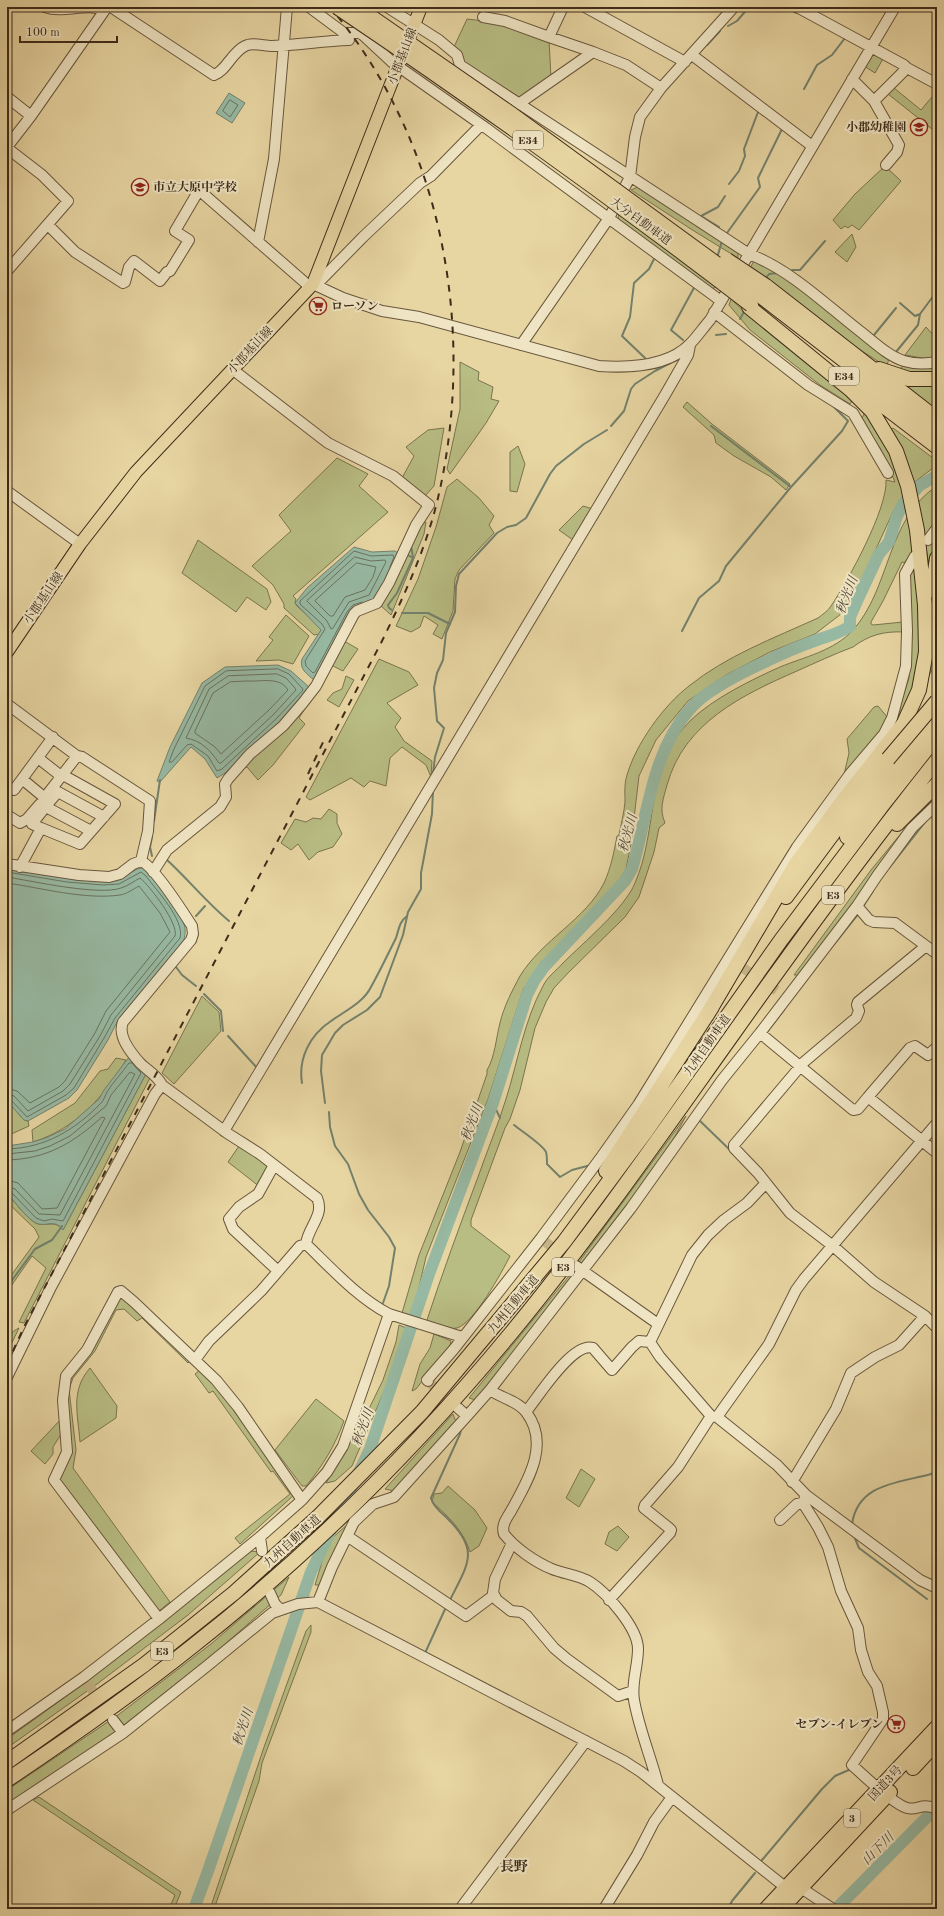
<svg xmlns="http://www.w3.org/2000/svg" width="944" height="1916" font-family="'Old Standard TT','Noto Serif JP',serif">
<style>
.green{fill:#b8bd83;stroke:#7b744e}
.water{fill:#97b9a3;stroke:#73816c}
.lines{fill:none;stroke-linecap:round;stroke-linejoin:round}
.shore{stroke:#6a725e;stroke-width:1}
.stream{stroke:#73816c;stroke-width:2}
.river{stroke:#97b9a3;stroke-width:12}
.minor-tunnel{stroke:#c5b387;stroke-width:10;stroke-dasharray:10 5;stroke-linecap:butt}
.minor-casing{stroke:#68563c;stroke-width:12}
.major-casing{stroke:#3e2c1a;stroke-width:14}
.highway-casing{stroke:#3e2c1a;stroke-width:16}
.minor{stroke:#efe4c3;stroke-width:10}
.major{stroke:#e7d5a2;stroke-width:12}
.highway{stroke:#e7d5a2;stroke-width:14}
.rail{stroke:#3e2c1a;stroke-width:2;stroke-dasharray:7 7;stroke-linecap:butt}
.highway-bridge-casing{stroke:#3e2c1a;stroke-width:16;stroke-linecap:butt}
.highway-bridge{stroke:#e7d5a2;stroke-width:14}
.labels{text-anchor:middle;stroke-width:4;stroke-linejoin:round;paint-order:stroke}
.shield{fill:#efe4c3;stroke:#73634d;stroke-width:1}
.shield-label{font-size:11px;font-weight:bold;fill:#3e2c1a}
.street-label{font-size:12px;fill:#3e2c1a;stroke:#efe4c3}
.poi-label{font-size:12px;font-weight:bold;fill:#3e2c1a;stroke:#efe4c3;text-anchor:end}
.water-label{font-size:13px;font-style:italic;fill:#504835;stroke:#efe4c3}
.quarter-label{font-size:14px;font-weight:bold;fill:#3e2c1a;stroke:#efe4c3}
</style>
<rect width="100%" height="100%" fill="#e7d5a2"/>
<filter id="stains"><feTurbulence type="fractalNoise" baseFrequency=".005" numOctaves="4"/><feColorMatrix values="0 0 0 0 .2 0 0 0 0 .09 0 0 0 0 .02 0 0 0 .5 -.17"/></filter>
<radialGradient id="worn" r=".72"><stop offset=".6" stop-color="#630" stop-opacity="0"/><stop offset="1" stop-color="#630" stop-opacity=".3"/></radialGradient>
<path class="green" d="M467,19L493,22L549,40L551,78L521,98L464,63L462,54L454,47Z
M872,53L884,57L875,73L864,66Z
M894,88L921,110L937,91V133L888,94Z
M885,166L901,181L859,230L852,225L848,228L845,226L841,229L833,220L855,194Z
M638,187L738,253V258L694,231L631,190Z
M619,213L716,287L712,289L618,219Z
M852,234L856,247L847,262L835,252Z
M754,261L784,276L889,357L887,367L854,346L750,268Z
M731,299L748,315L854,398L850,404L820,385L750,330L729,305Z
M926,327L937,339V357L928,359L905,355Z
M460,362L479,372L478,380L493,387L491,399L499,401L486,423L450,474L447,469L460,409Z
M903,366H937V375L896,372Z
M901,383L937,384V413Z
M687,402L712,424L790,484L786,490L771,477L734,456L716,443L714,435L683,407Z
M866,410C883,436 895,464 905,494L893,512L853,599L841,614L815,634L770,652L726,675L688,701L656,740L639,776L631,844L626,869L613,891L541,962L523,990L488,1099L426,1257L412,1317L402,1313L419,1255L460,1152L487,1074V1070C495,1057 496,1038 500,1023C504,1006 512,991 520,976C542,940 586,919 604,883C611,868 614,852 617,836L619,835C621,824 624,813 625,802C625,793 624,785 627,775C636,744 663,706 689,686C726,656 774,638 818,618C823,614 828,611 831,606C848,581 888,508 886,480L895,482L880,448L861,420Z
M444,428L434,486L424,497L402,478L414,456L406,447L428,430Z
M893,428L937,461V465L912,484L890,430Z
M518,446L525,464L517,492L510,491V452Z
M337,458L368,474L359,486L388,512L293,596L296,599L295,603L297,606L320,627L321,630L319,634L314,635L284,608V604L273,585L252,566L291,531L279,515Z
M457,479L479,498L494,516L489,525L494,533L459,570L455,579L453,611L442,639L433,634L438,625L424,616L420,627L411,632L396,626L418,579L436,527L447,487Z
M937,486V543L929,564L921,523L915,550L904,563L902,562L883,601L871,622V624L873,625L903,622L904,632C884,631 869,635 853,647C834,654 815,663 797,671C742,695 684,723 667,785C663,800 659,809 665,823L659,828L654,852L639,897L625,917L568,973L554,988L546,1002L535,1028L520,1090L510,1119L505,1128L471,1220V1226L510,1256C502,1272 474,1323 457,1328C449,1330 434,1324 426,1323C442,1274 460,1225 478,1177C487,1151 498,1125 506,1099C518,1061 524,1021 543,986C547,977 556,971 563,963C583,943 625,908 635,883C659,828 644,765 691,720C714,698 751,680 780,667C804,657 834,651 853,630C891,588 886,519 937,486Z
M583,506L593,509L573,540L559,530Z
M426,522L424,534L391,615L380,605L420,525Z
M198,540L267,589L271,602L266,610L247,597L236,612L182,573Z
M916,561L923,644L917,676L906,709L891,734L909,678L911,638L908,573Z
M286,615L309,636L293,664L279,660L256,661L273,640L269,637Z
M344,641L358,649L343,671L331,665Z
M937,646V664L928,676L930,648Z
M379,659L409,672L418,685L387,703L401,718L395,727L404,741L432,761L431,777L426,765L402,747L390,758L386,786L370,781L364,787L351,778L310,800L306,797Z
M346,676L354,680L339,707L327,700L333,693L342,689Z
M314,695L299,718L305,724L273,765L258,780L247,767L239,770Z
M878,706L888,718L883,731L843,779L849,753L847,739L874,707Z
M931,797C929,810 915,818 908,828C872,878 836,927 799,975H794L871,870Z
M329,809L337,814V823L342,834L333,847L318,852L309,860L298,844L291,850L281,843L295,819L306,822L313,818L321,819Z
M202,996L219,1012L221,1031L174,1084L162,1073Z
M116,1058L126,1060C104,1097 75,1129 33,1142L32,1130L75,1103L100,1071L108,1069Z
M147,1072L151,1076L24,1323L19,1322L46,1268L32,1256L7,1292V1281L39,1237L35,1229L7,1202V1193C14,1201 25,1216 34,1222C45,1229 53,1218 63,1230Z
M11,1105L24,1120L28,1121L29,1126L7,1136V1106Z
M686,1116L667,1151L584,1263L579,1262Z
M239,1146L269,1163L270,1167L260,1187L228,1162Z
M573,1271V1278L476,1400L469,1398Z
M124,1298L190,1361L188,1363L142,1318L137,1321L124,1309L116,1310L95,1351L73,1378L69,1389L76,1450L73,1468L170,1602L159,1611L156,1610L60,1481L59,1476L70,1452L66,1388L72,1374L120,1299Z
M399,1325L406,1328L388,1382L352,1466L335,1481L326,1483L346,1451L358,1421L365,1417L383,1380L396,1342Z
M19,1328L7,1353C7,1340 7,1334 19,1328Z
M434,1334L451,1341L450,1346L416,1389L412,1391L420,1364L430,1348Z
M90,1368L117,1406L116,1418L80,1442C78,1414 70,1391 90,1368Z
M200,1370C236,1405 264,1454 294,1495L240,1544L235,1538L290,1494L273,1471L271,1472L213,1391L209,1393L195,1374Z
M316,1399L344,1421C334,1447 324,1464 306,1486H302L275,1450Z
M453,1414L456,1422L394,1491L385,1489Z
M62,1418L63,1431L53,1447V1454L45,1464L31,1451Z
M581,1469L595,1479L579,1507L566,1498Z
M448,1486L475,1510L487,1528L479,1546L470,1552C463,1530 449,1517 432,1502L434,1494L442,1493Z
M350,1522L321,1585H315L328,1542Z
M618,1526L629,1537L617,1551L605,1544L609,1532Z
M250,1551L260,1552L188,1615L97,1684L7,1748V1739C91,1679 171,1618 250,1551Z
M289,1577L281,1595L216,1652L115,1732L7,1804V1790L118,1715L211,1644Z
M311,1625V1632L262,1763L259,1781L214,1909H210L263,1750L306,1631Z
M39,1797L181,1892L174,1909H169L175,1895L33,1800Z"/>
<path class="water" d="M229,93L245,103L232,123L216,113Z
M354,547L372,552L395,551L398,553L375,603L355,609L314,680C307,674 299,669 302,659L321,630L295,603L307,588Z
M278,665L291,671L309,687L280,721L225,773L217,778L205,759L191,747L160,782L157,781L170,747L202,683L225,667Z
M7,867L103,881L118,880L137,869L142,868C155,878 178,908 184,924C186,930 185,934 184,940L118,1020L108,1040L77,1090L69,1098L28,1121L24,1120L7,1101Z
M129,1057L147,1072L63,1230C54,1217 45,1229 34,1222C25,1216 14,1201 7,1193V1146L33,1142L46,1138L65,1129L99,1099L104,1090Z"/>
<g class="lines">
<path class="shore" d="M230,100L238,105L230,117L223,111Z
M355,557L371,561L385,560L386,562L369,595L349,602L333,628L331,629L327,621L307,601Z
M357,563L376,567L373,577L365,590L345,597L333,616H330L315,601Z
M362,602L353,605L347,612L315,672L313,673L306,666L305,661L325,629L322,624L300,604V601L354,551L371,556L393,555L394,557L390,567
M278,669L289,674L302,688L303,690L277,718L222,769L217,771L208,756L191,744L187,745L172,762H169L174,749L205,686L226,671Z
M277,674L286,678L295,688L296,690L273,715L221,763H219C210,750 202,741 186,738L209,689L228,676Z
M247,681C260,682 280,676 288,690L269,710L221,754L215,747L195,733V731L213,693L230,682Z
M7,872L67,882L103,885L119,884L141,872L146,876C156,890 185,920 180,938L115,1018L104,1038L74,1088L66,1095L27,1117L11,1100L7,1099
M7,877C32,881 99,896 121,888C128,886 134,881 140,878C150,886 179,924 175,936L111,1015L100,1036L70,1084L63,1091L28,1111L14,1096L7,1094
M7,883C42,888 85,900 120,895C127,894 133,889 139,886L160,913L170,932L106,1011L95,1033L65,1081L59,1087L30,1103L17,1091L7,1088
M7,1149C45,1148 75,1130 101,1103C104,1100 105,1096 107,1092C113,1082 122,1073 129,1063H132L141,1073L63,1221L52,1219L44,1221L36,1218L11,1192L7,1191
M7,1154L35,1151L50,1146L70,1136L106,1106L111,1095L130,1072L135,1074L60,1215L39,1214L15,1189L7,1186
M7,1160C47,1159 73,1143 102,1117L105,1118L57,1208L42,1209L18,1183L7,1180"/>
<path class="stream" d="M787,7L796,13
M728,26L737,21L749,7
M707,45L720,31
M804,89L817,65L832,55L845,38
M729,184L739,171L745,156L744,149L758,112
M719,227L701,216L718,207L725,196
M727,233L760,187L758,178L782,129
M717,258L722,241
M792,270H800L825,241
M765,279L769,274L778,273
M900,303L915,316L920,314
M740,319L745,310
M716,335L726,334
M874,335L896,308
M683,340L671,330L695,286
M896,352L918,325L920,314L937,291
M645,358L622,336L630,317L634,283L649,269L654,259
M611,426L624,411L631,389L635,384L655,371L672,362
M711,426L791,487
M411,546L413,557
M392,610L389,608L388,605L397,593L413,558L406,554
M402,613H428L450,624
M682,631L699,598L719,581L726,566L791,487L842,431L848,421L833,406
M433,773L435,757L444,728L437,721L434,688L437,673L443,660L446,633L455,612L456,586L459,574L497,533L507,527L516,525L526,518L550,474L556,466L584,444L607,430
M154,821L160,780
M152,837L150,847L152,856
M166,859C188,879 206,902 229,921
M889,868L926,821
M862,908L873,891
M196,916L205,906
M830,949L859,913
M176,967L182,975L196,986
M204,994L221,1011L223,1031
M766,1033L784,1010
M228,1036L258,1069
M302,1083C298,1058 310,1035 331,1021C345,1011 363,1003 371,987C380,971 388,954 396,938C399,929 399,922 407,916
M325,1103L321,1071L322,1055L335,1033L343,1025L367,1010L380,997L403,935L408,912L421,889V873L432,814L433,790
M493,1103L500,1118
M329,1112L330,1127L335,1146L348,1164L359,1194L368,1210L389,1237L395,1248L389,1286L383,1303
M699,1120L731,1151
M514,1125C520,1130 543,1145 546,1152C547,1155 547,1160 547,1164L560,1177L572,1170L591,1165
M7,1287L35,1249L52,1240L62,1226
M852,1524C858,1483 899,1483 931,1474L937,1471
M854,1536L859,1548L927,1599
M450,1600C469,1562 480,1550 446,1517C440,1512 433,1506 431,1498L460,1434L461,1430
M426,1651L446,1607
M762,1860L822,1789L835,1776L851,1769
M728,1909L732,1901L755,1873"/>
<path class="river" d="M194,1909L208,1871L311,1572L370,1449L429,1274L493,1103L527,995L534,981L544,967L625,881L632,869C648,816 651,753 690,709C705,691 745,671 767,661C783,653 800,646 817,640C828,636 841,633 850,626V617L857,601L879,554L889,542L897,516L903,504L919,486L937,475
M836,1909L937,1807"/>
<path class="minor-tunnel" d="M731,960L779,992
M544,1241L574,1264
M428,1381L456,1407
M87,1683L111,1716"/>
<defs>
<path id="minor" d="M45,7C64,14 86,2 104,10
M111,7L214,75C226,71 232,52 245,46C252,42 264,46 272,46C298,45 323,41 349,40
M309,7L344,33H359L363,35L392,62L486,128L721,301
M387,7L439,40L457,55L460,65L749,254C791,270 826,305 861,332C874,342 888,356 904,361C914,364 926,364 937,362
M585,7L685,62
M797,7L904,65L907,68
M483,17L505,21L549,37
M593,52L626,65L661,88
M692,55L812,146
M852,79L874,101L907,68L937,84
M7,97L31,116
M874,101L899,145L897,152L886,165
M517,105L593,52L549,37L563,7
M7,147L31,116L107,7
M7,148L42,175L68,201L7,271
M48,225L75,252L123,283L125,282L129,267L134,261L160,281L167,272L170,271L189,240L175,231L199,190L310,287
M258,242L274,159L287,7
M313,284L343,298L382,311L419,317L599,366C629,368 668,367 690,344C697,337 703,328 710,320L895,7
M316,285L363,237L420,183L431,176L481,125
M714,312L808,385L853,413L888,473
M521,345L609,218L630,177L635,137L640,117L661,88L734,7
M7,491L80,544
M928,540L937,528
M7,704L77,756L82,757L150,801L148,831L141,861
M38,758L61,776
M22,779L45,798
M14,790L53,737
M51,800L58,792L104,817
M46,807L91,831
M7,815L20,823L27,819L40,804
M41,828L80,844L115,804L63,775
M7,864L79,875L109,877L120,874L133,864L141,861C154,866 183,912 192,926L193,934L191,940L123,1022C117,1036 131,1053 140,1063C148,1071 157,1075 162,1085L227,1133L260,1154L317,1198C325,1215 308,1227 306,1244
M20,867L41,828L32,824L51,800L46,796L77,756
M153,872L167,850L220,807L226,797L225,784L228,779L250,754L283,726L302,704L316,686L354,614L357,611L377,603L389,583L416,525L429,505L393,476L328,443L232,369
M857,906L869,920L874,922L895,923L937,954
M926,946L858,1002L857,1005L859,1011L856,1018L804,1062L734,1145V1148L758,1173L790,1213L833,1246L874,1282L925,1316L937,1328
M760,1033L853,1110L858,1109L868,1097L937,1153
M868,1097L910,1048L915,1046L928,1055L937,1047
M224,1131L665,395L688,355L690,345
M274,1165L258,1194L239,1207L229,1219L233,1229L278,1271
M306,1244C331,1268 358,1298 389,1314
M576,1266L658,1324
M650,1342L692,1255L708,1235L724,1220L747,1203L765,1184
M195,1360L209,1341L261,1291L300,1246L306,1244
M7,1377L50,1289L155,1094L162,1085
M428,1381L427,1380L454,1349L541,1238L602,1156L638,1105L797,847L850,774L884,734L892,718L906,666L907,631L905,574L915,556
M490,1390C501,1398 518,1401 526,1412C551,1444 527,1482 511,1511C507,1518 501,1525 504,1534C515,1548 535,1562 552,1569C564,1574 579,1575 590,1582C607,1593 638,1628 638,1649C638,1667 631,1683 634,1700C639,1729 651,1757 658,1785
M458,1408L467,1416L490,1390L631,1208L722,1080L760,1033L857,906L877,876L912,828L937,804
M526,1412C538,1397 573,1341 593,1348L612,1370L632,1347L639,1341L650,1342L660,1357L711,1416L717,1417L777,1465L806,1495L920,1580L937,1588
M717,1417L769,1344L796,1290L804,1279L937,1123
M792,1482L836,1409L851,1373L875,1357L899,1345L925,1316
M806,1495L803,1503L818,1527L828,1547L841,1591L858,1628L861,1650L868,1672L877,1686L883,1712V1719L852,1765C863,1775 893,1804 907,1808C918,1811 921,1802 937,1809
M780,1520L797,1504L803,1503
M347,1536L466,1616L494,1595
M260,1537L262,1551
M512,1543L495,1579L493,1593L497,1600L511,1611L521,1612L527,1616L554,1648L567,1659L618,1696L633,1691
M270,1593L275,1604L280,1609
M609,1600L670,1533L671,1530L669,1528L644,1508L645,1505L678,1467L711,1416
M318,1602L332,1567L354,1522L373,1504L394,1497L467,1416
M159,1619L54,1480L67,1452L63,1400L66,1376L87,1350L118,1292L121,1291L134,1302L216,1380L238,1407L302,1500
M113,1720L123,1733
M7,1731L84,1677L159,1619L260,1537L302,1500L327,1472L343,1446L389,1314L462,1337
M7,1810L123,1733L207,1666L272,1613L298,1604L318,1602L624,1761L641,1772L785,1887L801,1888L833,1909
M460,1909L586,1741
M604,1909L637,1855L654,1822L672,1797"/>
<path id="major" d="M7,652L80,544L136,472L313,284L421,7"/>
<path id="highway" d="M766,286L937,419
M758,294L937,432
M879,369L909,379H937
M856,385L937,447
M937,558L934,578L937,593
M897,824L937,784
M847,837L889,778L937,715
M786,897L883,766
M707,1015L796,864L845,798L904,723L919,690L926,652L925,605L917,530L908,486L896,451L872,411L851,390L749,307
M606,1171L712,1007
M7,1762L144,1665L234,1593L319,1516L422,1412L564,1242L647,1130L781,940L881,807L937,736
M913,1768L937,1742
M7,1780C71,1737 134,1693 194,1645C311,1553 418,1446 512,1332C591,1236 661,1135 733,1034C799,941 866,849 937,760
M766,1909L937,1727
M781,1909L890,1792"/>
</defs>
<use href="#minor" class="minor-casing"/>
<use href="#major" class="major-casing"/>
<use href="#highway" class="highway-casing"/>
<use href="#minor" class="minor"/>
<use href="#major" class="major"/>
<use href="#highway" class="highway"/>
<path class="rail" d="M308,774L325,738
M7,1364L24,1327L381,643C404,596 426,549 438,498C477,330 443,141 330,7"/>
<defs>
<path id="highway-bridge" d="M337,7C478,102 616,201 751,305
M357,7L510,113L758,294
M727,260L766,286
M888,759L937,701"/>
</defs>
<use href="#highway-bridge" class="highway-bridge-casing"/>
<use href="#highway-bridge" class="highway-bridge"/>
</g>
<defs>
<symbol id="school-ring" viewBox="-11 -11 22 22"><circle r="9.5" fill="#efe4c3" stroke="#8f2418" stroke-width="1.5"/><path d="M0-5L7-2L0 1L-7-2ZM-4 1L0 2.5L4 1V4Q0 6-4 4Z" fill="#8f2418"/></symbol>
<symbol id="supermarket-ring" viewBox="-11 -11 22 22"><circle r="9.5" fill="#efe4c3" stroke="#8f2418" stroke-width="1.5"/><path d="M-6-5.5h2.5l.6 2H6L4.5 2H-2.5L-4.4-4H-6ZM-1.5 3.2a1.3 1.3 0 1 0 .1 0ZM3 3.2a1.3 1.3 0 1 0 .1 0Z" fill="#8f2418"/></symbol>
</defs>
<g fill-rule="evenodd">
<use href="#school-ring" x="909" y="117" width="20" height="20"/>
<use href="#school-ring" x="130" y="177" width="20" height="20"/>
<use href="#supermarket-ring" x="308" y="296" width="20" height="20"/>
<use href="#supermarket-ring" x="886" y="1714" width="20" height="20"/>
</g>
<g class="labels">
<g class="shield">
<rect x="513" y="131" width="30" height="18" rx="3"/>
<rect x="829" y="367" width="30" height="18" rx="3"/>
<rect x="822" y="886" width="22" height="18" rx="3"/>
<rect x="552" y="1258" width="22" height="18" rx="3"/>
<rect x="151" y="1642" width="22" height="18" rx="3"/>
<rect x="844" y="1809" width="16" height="18" rx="3"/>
</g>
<g class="shield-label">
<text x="528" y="144">E34</text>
<text x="844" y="380">E34</text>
<text x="833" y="899">E3</text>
<text x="563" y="1271">E3</text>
<text x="162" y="1655">E3</text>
<text x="852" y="1822">3</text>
</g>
<g class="street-label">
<text transform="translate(402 56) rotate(-69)" y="4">小郡基山線</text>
<text transform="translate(641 221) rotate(36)" y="4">大分自動車道</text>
<text transform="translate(250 350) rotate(-47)" y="4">小郡基山線</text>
<text transform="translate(43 598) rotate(-56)" y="4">小郡基山線</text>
<text transform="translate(707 1045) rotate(-55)" y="4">九州自動車道</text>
<text transform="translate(513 1304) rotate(-50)" y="4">九州自動車道</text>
<text transform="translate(292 1541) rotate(-42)" y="4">九州自動車道</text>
<text transform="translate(885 1783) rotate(-47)" y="4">国道3号</text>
</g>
<g class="poi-label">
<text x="906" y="131">小郡幼稚園</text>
<text x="153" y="191" text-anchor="start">市立大原中学校</text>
<text x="331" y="310" text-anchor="start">ローソン</text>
<text x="883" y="1728">セブン-イレブン</text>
</g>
<g class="water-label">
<text transform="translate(846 595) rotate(-69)" y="5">秋光川</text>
<text transform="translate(627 833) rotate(-74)" y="5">秋光川</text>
<text transform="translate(471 1122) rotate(-70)" y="5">秋光川</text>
<text transform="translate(362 1427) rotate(-70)" y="5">秋光川</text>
<text transform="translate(242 1727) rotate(-71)" y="5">秋光川</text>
<text transform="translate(877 1848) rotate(-45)" y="5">山下川</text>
</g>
<g class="quarter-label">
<text x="514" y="1871">長野</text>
</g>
</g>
<rect width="944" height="1916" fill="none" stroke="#e7d5a2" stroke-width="24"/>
<rect x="8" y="8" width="928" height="1900" fill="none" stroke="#3e2c1a" stroke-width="2"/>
<rect x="12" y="12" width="920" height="1892" fill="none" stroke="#3e2c1a"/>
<path d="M20 36v6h97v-6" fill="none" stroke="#3e2c1a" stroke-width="2"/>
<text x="26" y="36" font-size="12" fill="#3e2c1a" stroke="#efe4c3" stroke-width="3" paint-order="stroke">100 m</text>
<rect width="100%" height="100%" filter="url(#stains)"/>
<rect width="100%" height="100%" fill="url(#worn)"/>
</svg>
